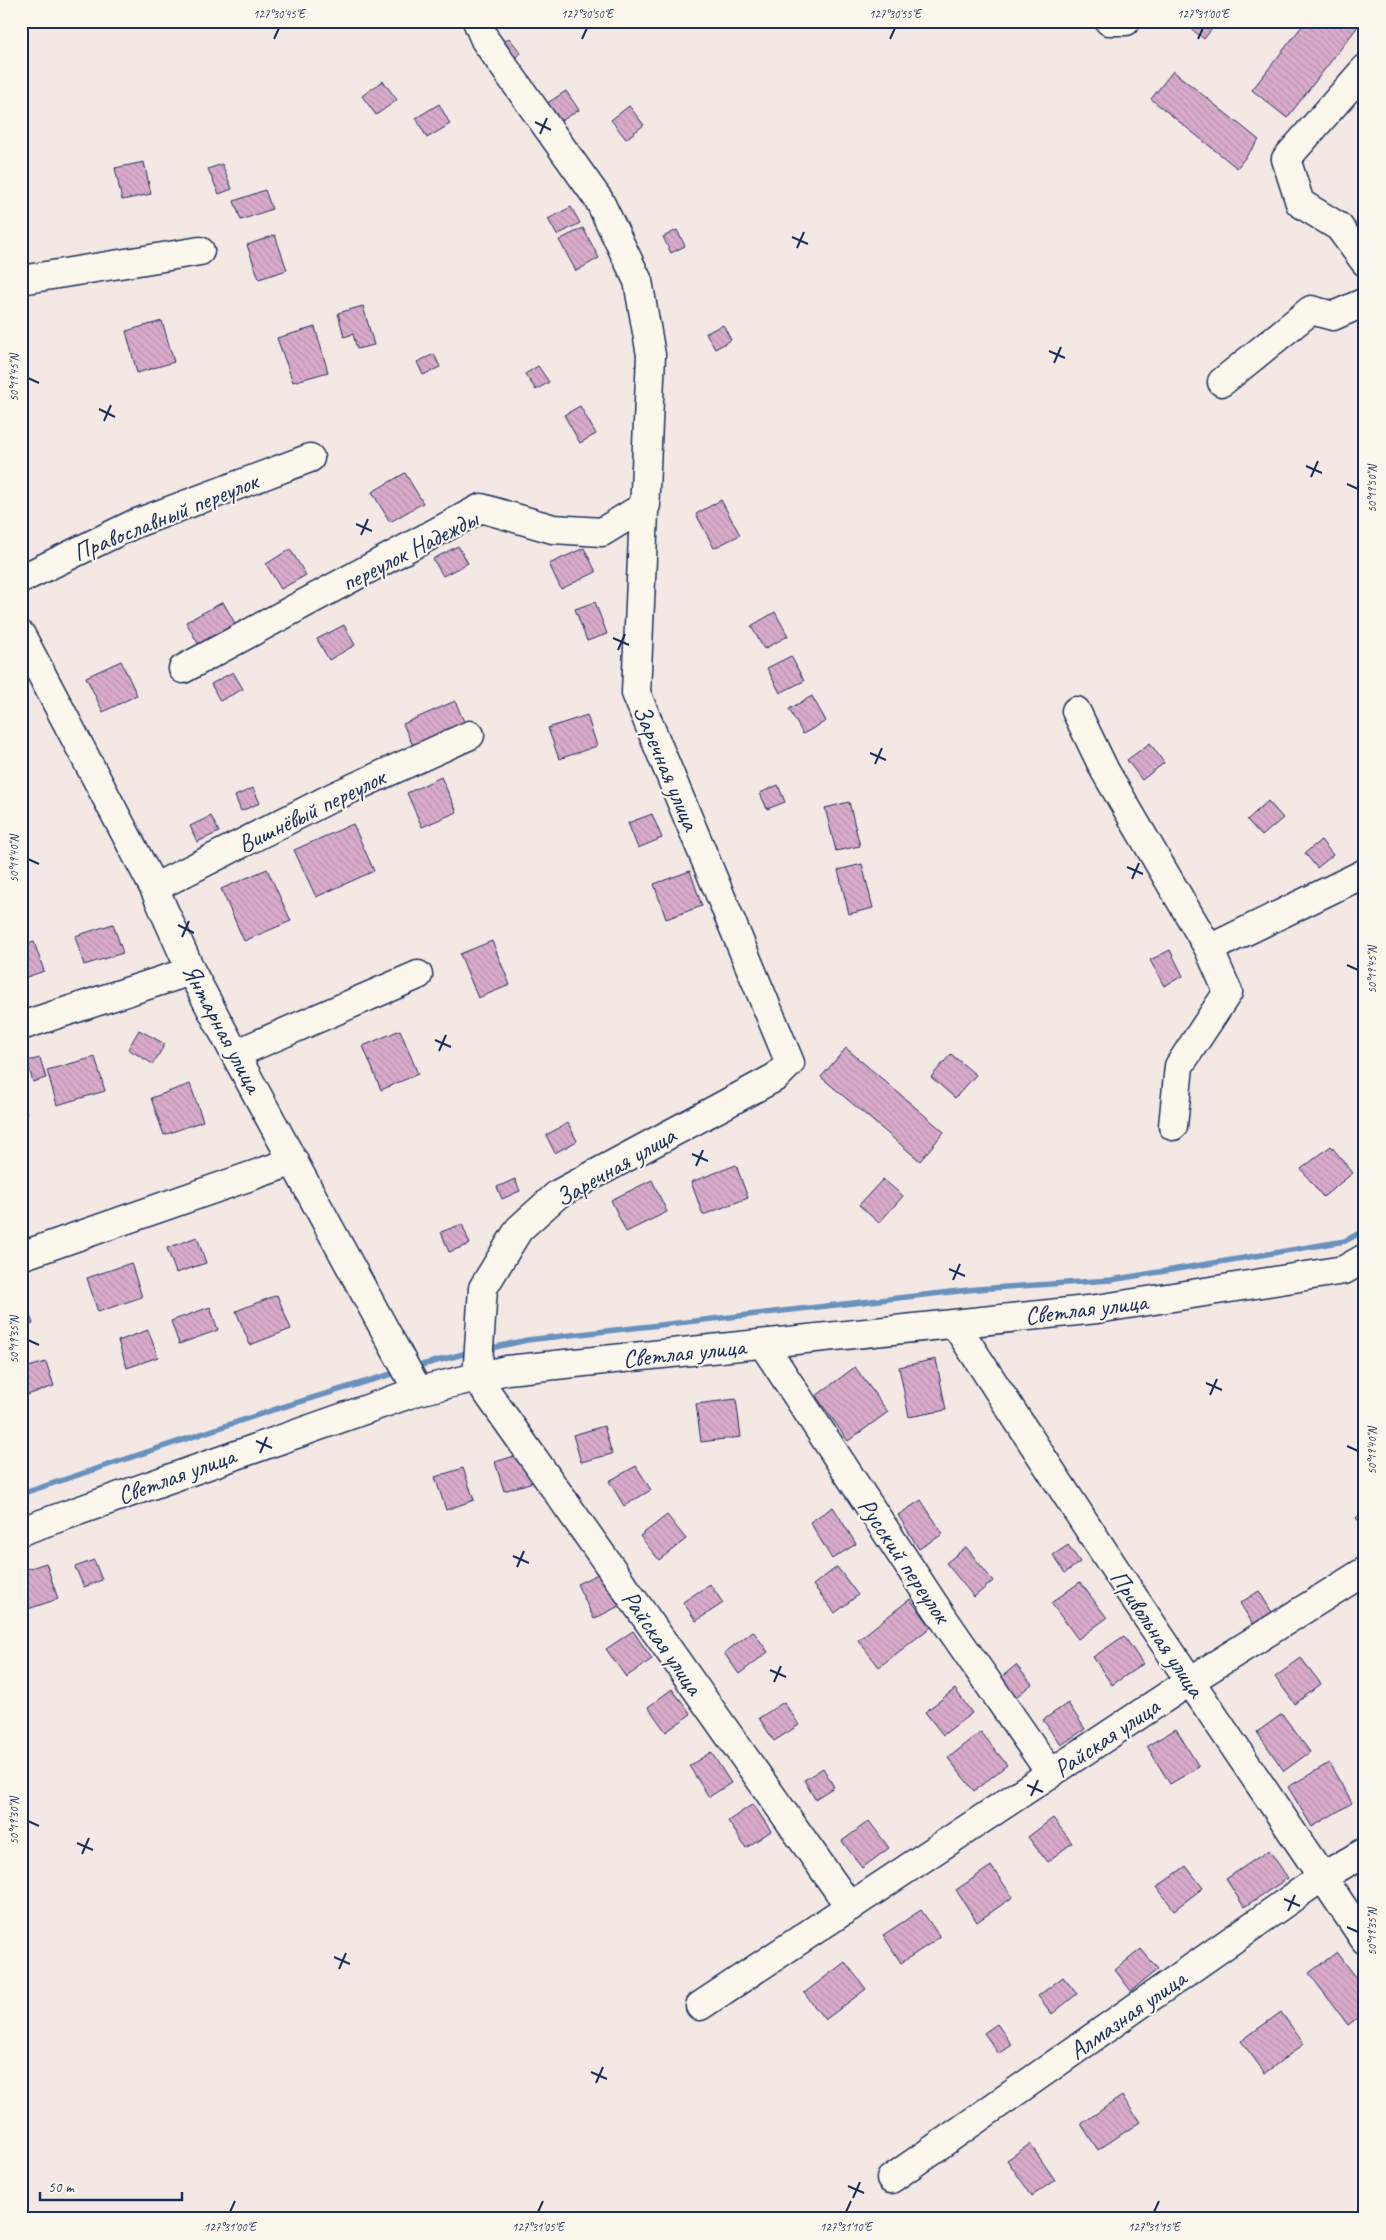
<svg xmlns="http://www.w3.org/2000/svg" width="1386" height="2240" font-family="Caveat,sans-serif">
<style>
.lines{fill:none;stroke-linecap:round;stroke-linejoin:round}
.stream{stroke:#6991bd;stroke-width:5.5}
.building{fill:url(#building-back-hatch);stroke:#1b2f5e}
.minor-casing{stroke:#1b2f5e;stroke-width:31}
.minor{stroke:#fbf7ec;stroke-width:28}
.ticks{fill:none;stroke:#1b2f5e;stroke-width:2}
.labels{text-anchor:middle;stroke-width:4.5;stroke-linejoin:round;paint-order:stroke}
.street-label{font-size:25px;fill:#1b2f5e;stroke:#fbf7ec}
.neatline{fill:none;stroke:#1b2f5e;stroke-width:2}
.ticks-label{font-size:12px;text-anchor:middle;fill:#1b2f5e}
</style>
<defs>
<pattern id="building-back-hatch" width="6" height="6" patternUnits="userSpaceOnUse" patternTransform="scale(1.25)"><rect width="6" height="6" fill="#daabcb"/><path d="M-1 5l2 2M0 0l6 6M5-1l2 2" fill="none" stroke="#ba93b1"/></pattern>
</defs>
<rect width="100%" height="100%" fill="#f4e8e5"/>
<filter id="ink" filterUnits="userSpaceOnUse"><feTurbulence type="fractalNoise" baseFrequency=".02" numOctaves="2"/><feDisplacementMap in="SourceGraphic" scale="10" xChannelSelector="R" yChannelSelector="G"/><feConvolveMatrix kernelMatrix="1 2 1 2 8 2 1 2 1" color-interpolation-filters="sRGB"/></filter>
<g filter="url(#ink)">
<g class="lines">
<path class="stream" d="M487,1349L527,1340L977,1289L1111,1280L1345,1241L1365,1230
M414,1367L471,1352
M21,1494L276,1409L398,1372"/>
</g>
<path class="building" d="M1181,21H1218L1204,39Z
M1306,21H1354L1359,25L1287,118L1252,90Z
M509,38L521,53L510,61L499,46Z
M1173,71L1259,140L1237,168L1151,99Z
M383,81L397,100L376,115L362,96Z
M566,91L579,110L558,123L546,104Z
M439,104L450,124L427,138L416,118Z
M629,106L644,125L626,139L611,120Z
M144,162L151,194L122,200L115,168Z
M222,164L232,189L219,194L208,169Z
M265,190L272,209L241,220L234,201Z
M571,207L580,223L557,235L548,219Z
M583,228L599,258L576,271L559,240Z
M677,230L685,246L671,253L663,237Z
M275,235L287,270L259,279L247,245Z
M363,306L374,345L357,349L353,334L344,337L338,313Z
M162,321L174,362L137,373L126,331Z
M723,325L731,340L715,349L706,333Z
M315,327L328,372L293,382L277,338Z
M434,354L440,367L423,375L417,362Z
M538,366L549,382L536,390L525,374Z
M580,406L596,434L580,443L564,415Z
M405,473L423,503L390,522L372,492Z
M721,500L740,535L714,548L696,514Z
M458,546L468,563L443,576L433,559Z
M584,548L596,572L561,589L549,564Z
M290,549L306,575L281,589L266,564Z
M223,602L241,634L204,654L186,622Z
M595,602L607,634L587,641L575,609Z
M775,612L788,636L764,649L751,626Z
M344,625L355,645L329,660L317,639Z
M791,656L804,681L780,693L767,668Z
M121,661L137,695L103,712L86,677Z
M233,672L243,689L220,701L211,684Z
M812,696L826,721L803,734L789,709Z
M455,701L465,724L413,746L403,724Z
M587,715L597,746L559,759L548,728Z
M1150,743L1164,763L1142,780L1127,760Z
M441,777L457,812L422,827L407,793Z
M778,785L785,802L767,809L760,793Z
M253,788L260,803L241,811L235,796Z
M1268,801L1283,818L1262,836L1247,820Z
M849,802L860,846L836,851L825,808Z
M652,814L662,838L638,848L628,823Z
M211,816L219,832L197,842L190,826Z
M353,824L374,871L316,897L294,850Z
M1321,840L1333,855L1317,868L1305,853Z
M862,864L873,908L849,914L838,870Z
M267,869L291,921L244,941L221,889Z
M690,871L702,906L666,919L654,884Z
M113,924L123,953L84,965L75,936Z
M492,941L510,985L478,998L460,954Z
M34,942L44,971L21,979V946Z
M1170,950L1183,976L1164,986L1150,960Z
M139,1030L165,1044L153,1064L128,1049Z
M400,1030L418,1074L381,1090L363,1046Z
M846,1048L944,1132L920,1161L821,1077Z
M951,1054L976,1075L955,1098L931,1077Z
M95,1057L105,1091L57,1105L47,1070Z
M40,1058L46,1078L33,1082L27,1061Z
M190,1084L203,1121L164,1135L151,1098Z
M21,1096L28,1116L21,1118Z
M568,1123L577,1141L555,1153L546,1135Z
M1331,1146L1353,1173L1323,1197L1301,1169Z
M736,1165L748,1198L703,1215L691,1182Z
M515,1179L520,1191L502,1199L497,1187Z
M883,1179L903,1196L879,1223L859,1205Z
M652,1180L667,1212L626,1232L611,1200Z
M462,1224L470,1244L449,1252L441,1232Z
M197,1237L206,1263L176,1273L167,1248Z
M131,1263L142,1297L98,1312L87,1278Z
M277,1295L291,1329L250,1345L236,1311Z
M24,1298L33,1324L21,1328V1299Z
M210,1307L218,1330L179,1344L171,1321Z
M148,1330L158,1357L127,1368L118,1341Z
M936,1359L946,1410L909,1417L899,1367Z
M46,1362L54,1386L21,1397V1369Z
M855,1367L888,1412L848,1441L816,1396Z
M736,1399L741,1437L701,1442L696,1404Z
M604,1426L612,1454L581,1462L573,1435Z
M524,1453L533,1482L504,1491L495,1462Z
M636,1466L651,1490L624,1506L609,1481Z
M463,1468L474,1500L446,1510L435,1477Z
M921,1500L943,1534L919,1549L898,1515Z
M833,1507L856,1544L832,1559L810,1522Z
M1365,1510V1528L1356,1518Z
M667,1515L686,1539L659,1560L640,1536Z
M1068,1545L1080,1562L1065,1573L1053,1555Z
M966,1547L993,1581L974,1597L946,1563Z
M94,1560L102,1580L84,1587L75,1567Z
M46,1563L58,1599L22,1611L21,1571Z
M837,1567L858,1595L835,1613L813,1585Z
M602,1572L619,1606L594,1619L577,1584Z
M1080,1582L1107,1618L1078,1639L1051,1603Z
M710,1584L723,1603L696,1621L683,1602Z
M1259,1591L1273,1614L1254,1626L1240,1603Z
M910,1599L931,1627L879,1667L858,1640Z
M633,1631L652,1659L626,1677L606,1649Z
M753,1631L768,1652L739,1674L724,1653Z
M1124,1636L1143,1664L1112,1685L1093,1657Z
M1301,1658L1321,1684L1295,1704L1275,1677Z
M1016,1665L1032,1684L1015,1698L999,1679Z
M672,1689L691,1714L666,1732L648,1707Z
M955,1689L972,1713L943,1735L925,1712Z
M784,1702L799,1725L774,1741L759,1718Z
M1068,1703L1085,1729L1061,1745L1043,1720Z
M1282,1714L1310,1752L1284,1771L1257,1732Z
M1176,1729L1199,1767L1170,1784L1147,1746Z
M981,1732L1007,1765L974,1791L948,1758Z
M711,1752L731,1783L709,1797L689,1766Z
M1329,1763L1352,1803L1312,1827L1288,1787Z
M823,1768L834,1787L815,1799L804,1780Z
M753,1804L771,1831L746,1848L728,1821Z
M1053,1818L1072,1843L1047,1862L1028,1837Z
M869,1821L889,1848L862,1868L842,1841Z
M1269,1850L1288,1878L1244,1907L1226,1879Z
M991,1866L1013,1897L977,1922L956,1890Z
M1186,1866L1203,1888L1174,1910L1157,1887Z
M921,1910L940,1937L901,1963L883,1935Z
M1141,1949L1158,1969L1131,1991L1115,1970Z
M1337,1952L1365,1989V2012L1348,2025L1309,1973Z
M845,1962L866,1989L825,2020L804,1993Z
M1063,1977L1077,1994L1052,2014L1038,1996Z
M1281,2012L1304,2044L1265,2073L1241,2041Z
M997,2024L1012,2045L999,2054L984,2033Z
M1122,2096L1140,2122L1098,2150L1081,2124Z
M1030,2144L1055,2180L1032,2196L1007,2160Z"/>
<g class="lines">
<defs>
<path id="minor" d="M477,21L485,40L599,200L638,281L651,355L636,693L790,1063L776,1077L558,1194L519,1229L483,1288L477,1378L850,1907
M1109,21H1126
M1365,69L1286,159L1300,203L1339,227L1365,262
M21,280L200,251
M1222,382L1311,310L1333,316L1365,302
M21,579L134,524L310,458
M21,635L154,888L191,971L235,1054L418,1391
M183,669L481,508L553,529L602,532L646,505
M1076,711L1105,771L1209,949L1228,992L1179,1066L1173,1126
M154,888L335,796L470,735
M1209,949L1365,873
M21,1026L191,971
M235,1054L418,975
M21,1256L294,1161
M955,1324L1134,1598L1365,1940
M763,1344L939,1612L1051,1774
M21,1531L418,1391L507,1370L1097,1309L1344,1270L1365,1258
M700,2006L1190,1681L1365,1571
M891,2179L1322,1877L1365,1852"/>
</defs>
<use href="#minor" class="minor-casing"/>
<use href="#minor" class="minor"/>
</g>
</g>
<path class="ticks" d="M274,39L279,28M582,39L587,28M890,39L895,28M1198,39L1203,28M535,122L551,130M540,134L547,118M792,237L808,244M797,248L804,232M1049,351L1065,358M1054,363L1061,347M28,378L39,383M99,409L115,417M104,421L111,405M1306,466L1322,473M1311,477L1318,461M1347,484L1358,489M356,524L372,531M361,535L368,519M613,638L629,645M618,650L625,634M870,753L886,760M875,764L882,748M28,859L39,864M1127,867L1143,874M1132,879L1139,863M178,925L194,933M182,937L189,921M1347,965L1358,970M435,1040L451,1047M439,1051L446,1035M692,1154L708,1161M696,1166L703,1150M949,1269L965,1276M953,1280L960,1264M28,1340L39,1345M1206,1383L1222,1390M1210,1395L1217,1379M256,1441L272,1448M1347,1446L1358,1451M260,1453L267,1437M513,1556L529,1563M517,1567L524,1551M770,1670L786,1677M774,1682L781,1666M1027,1785L1043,1792M1031,1796L1038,1780M28,1821L39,1826M77,1843L93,1850M82,1854L89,1838M1284,1899L1300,1906M1288,1911L1295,1895M1347,1927L1358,1932M334,1957L350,1964M339,1969L346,1953M591,2072L607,2079M596,2083L603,2067M848,2186L864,2193M853,2198L860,2182M230,2212L235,2201M538,2212L543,2201M846,2212L851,2201M1154,2212L1159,2201"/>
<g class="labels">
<g class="street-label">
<text transform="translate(165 516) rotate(-22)" y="9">Православный переулок</text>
<text transform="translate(409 550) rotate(-27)" y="9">переулок Надежды</text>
<text transform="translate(667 767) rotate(67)" y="9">Заречная улица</text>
<text transform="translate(311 810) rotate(-26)" y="9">Вишнёвый переулок</text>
<text transform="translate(223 1028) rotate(62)" y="9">Янтарная улица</text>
<text transform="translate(615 1166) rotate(-30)" y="9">Заречная улица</text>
<text transform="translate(1086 1308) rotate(-7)" y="9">Светлая улица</text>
<text transform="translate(684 1352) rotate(-6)" y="9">Светлая улица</text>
<text transform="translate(176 1475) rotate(-20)" y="9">Светлая улица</text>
<text transform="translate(905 1560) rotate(56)" y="9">Русский переулок</text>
<text transform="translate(1158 1633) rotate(56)" y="9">Привольная улица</text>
<text transform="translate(663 1642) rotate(55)" y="9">Райская улица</text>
<text transform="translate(1106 1737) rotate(-34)" y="9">Райская улица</text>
<text transform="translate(1127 2014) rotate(-35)" y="9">Алмазная улица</text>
</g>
</g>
<rect width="1386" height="2240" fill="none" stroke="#fbf7ec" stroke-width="55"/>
<path d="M40 2192v8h142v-8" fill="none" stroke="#1b2f5e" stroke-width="2.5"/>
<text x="48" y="2192" font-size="15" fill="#1b2f5e" stroke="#fbf7ec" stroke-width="4" paint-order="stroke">50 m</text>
<rect x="28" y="28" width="1330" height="2184" class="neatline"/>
<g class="ticks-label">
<text x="279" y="18">127°30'45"E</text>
<text x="587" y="18">127°30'50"E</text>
<text x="895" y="18">127°30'55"E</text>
<text x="1203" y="18">127°31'00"E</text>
<text transform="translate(14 378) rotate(-90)" y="4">50°19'45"N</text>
<text transform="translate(1372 489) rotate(-90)" y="4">50°19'50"N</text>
<text transform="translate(14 859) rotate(-90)" y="4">50°19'40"N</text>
<text transform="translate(1372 970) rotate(-90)" y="4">50°19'45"N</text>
<text transform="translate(14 1340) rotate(-90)" y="4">50°19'35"N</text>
<text transform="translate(1372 1451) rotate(-90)" y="4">50°19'40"N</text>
<text transform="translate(14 1821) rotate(-90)" y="4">50°19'30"N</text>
<text transform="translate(1372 1932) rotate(-90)" y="4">50°19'35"N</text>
<text x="230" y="2231">127°31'00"E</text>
<text x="538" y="2231">127°31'05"E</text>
<text x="846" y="2231">127°31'10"E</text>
<text x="1154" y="2231">127°31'15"E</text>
</g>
</svg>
